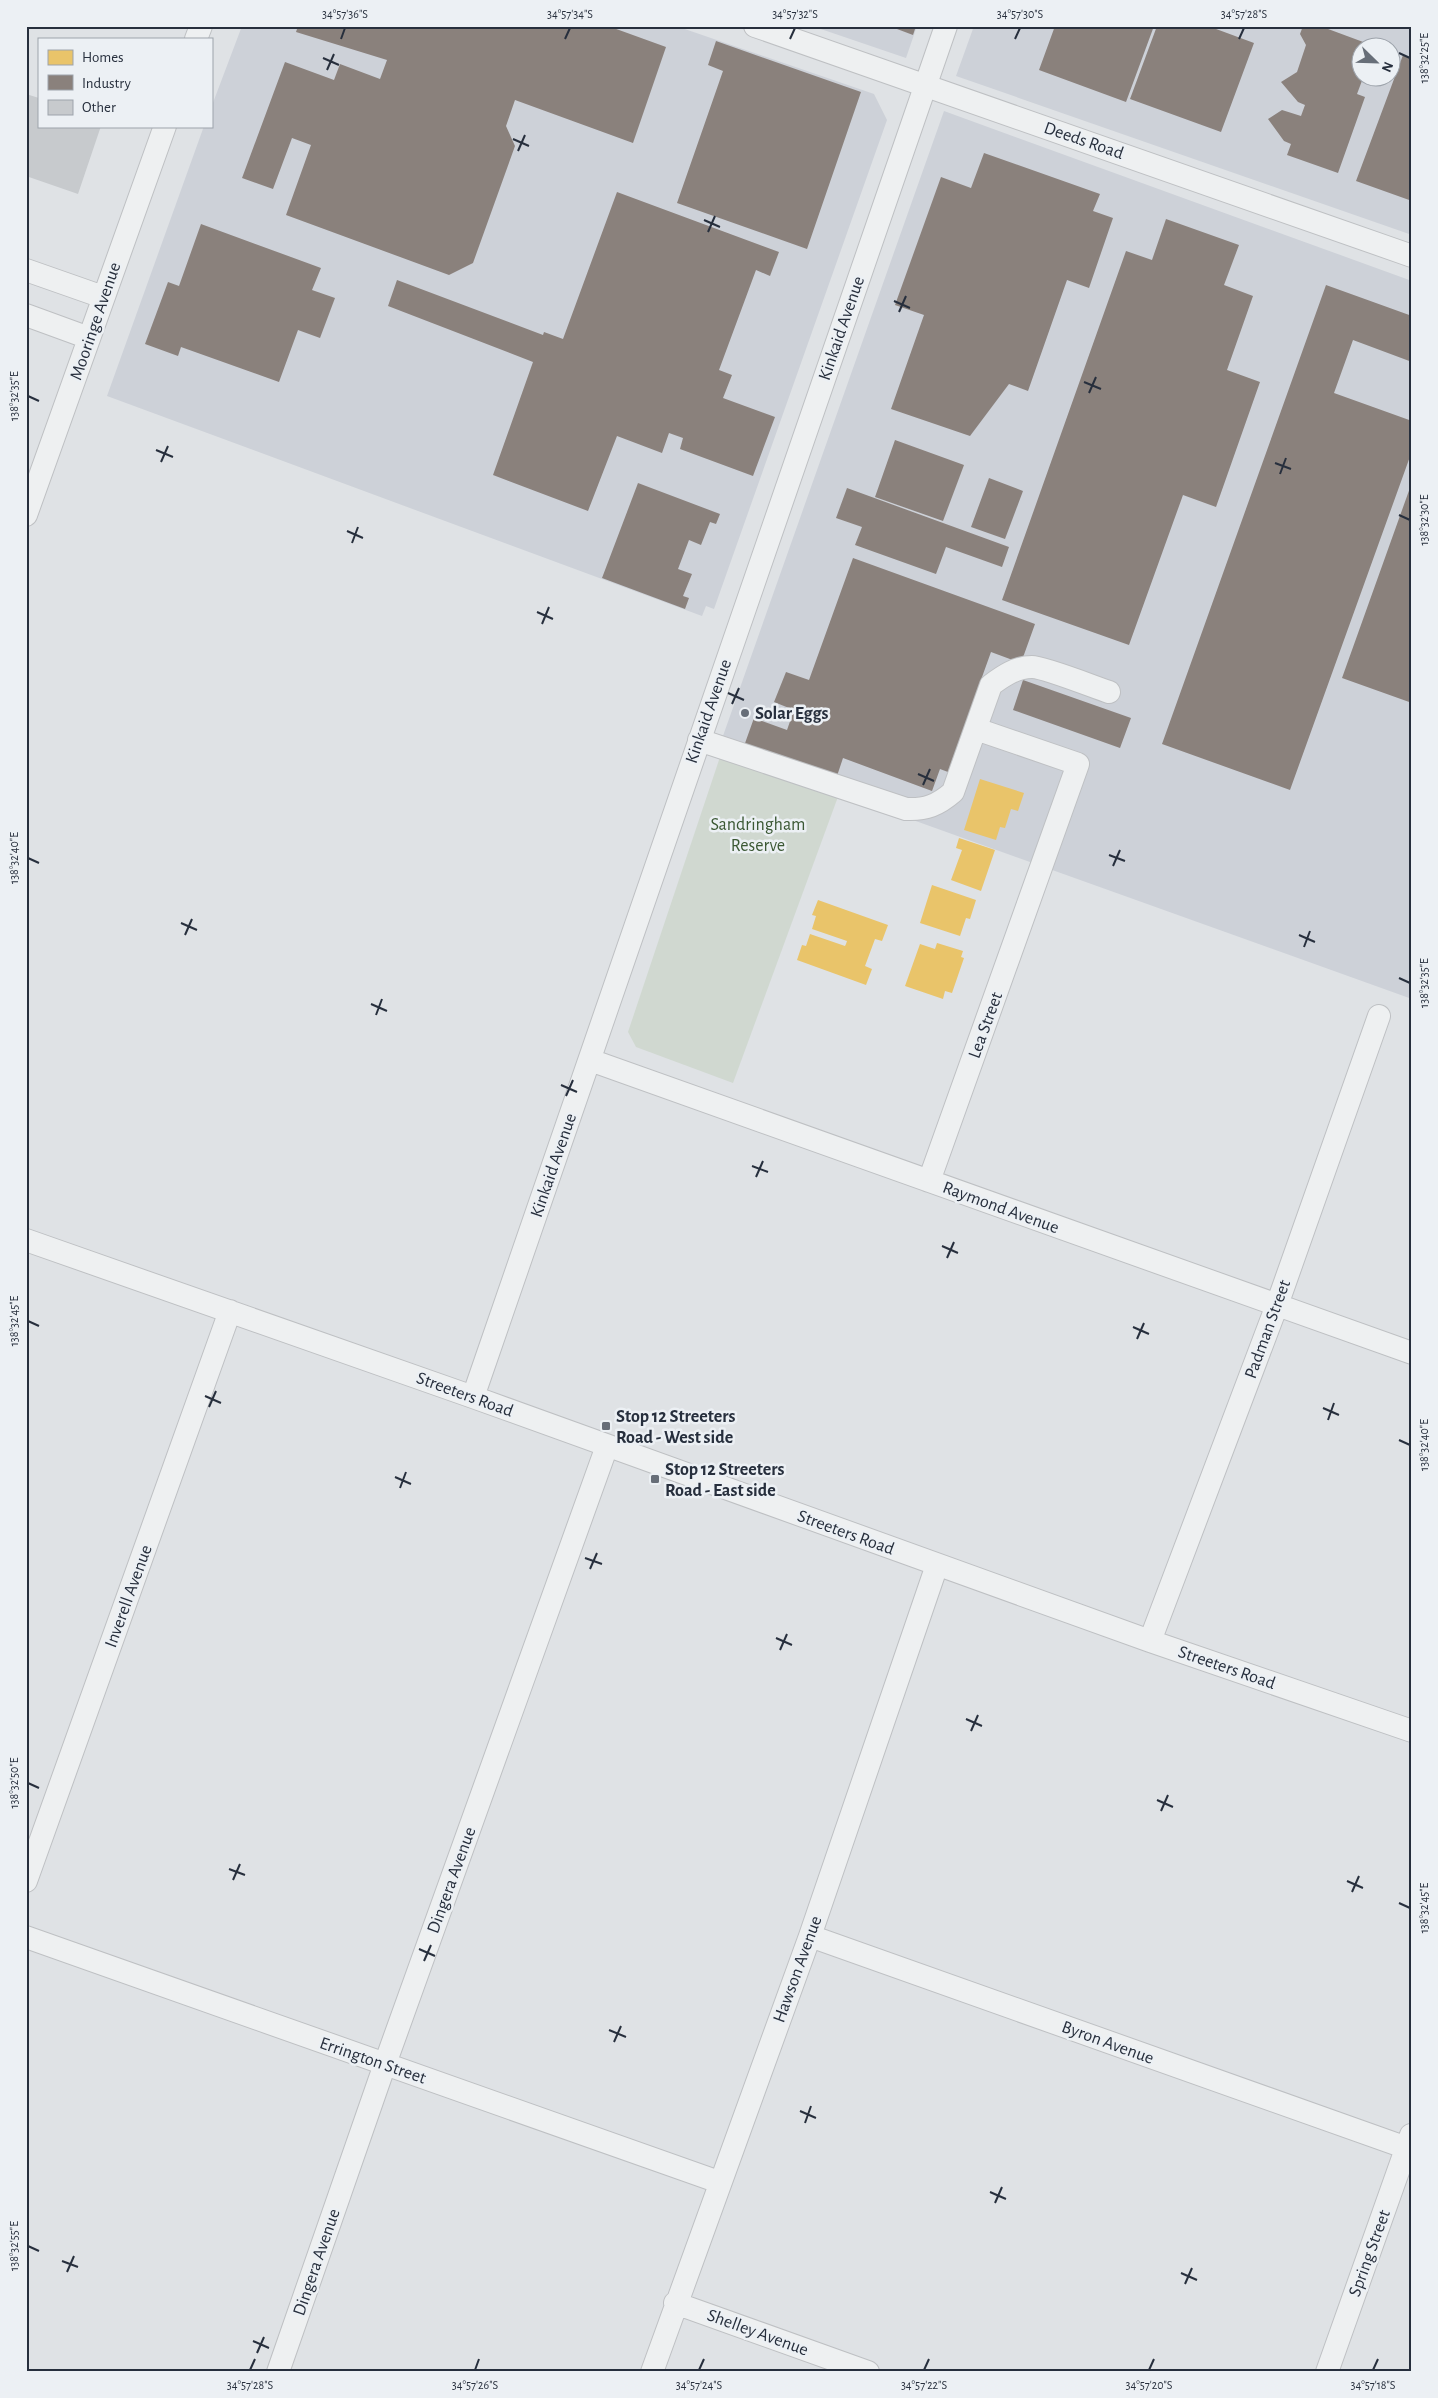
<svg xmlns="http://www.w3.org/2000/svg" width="1438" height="2398" font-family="'Alegreya Sans',sans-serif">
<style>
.built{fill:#cdd1d8;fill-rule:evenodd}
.green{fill:#d0d8d0}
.homes{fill:#e9c46a}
.industry{fill:#8a817c}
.building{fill:#c7cacd}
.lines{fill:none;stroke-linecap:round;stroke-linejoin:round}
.minor-casing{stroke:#bec0c3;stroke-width:24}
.minor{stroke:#eef0f1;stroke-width:22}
.ticks{fill:none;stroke:#272f3d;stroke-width:2}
.poi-dot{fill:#676e78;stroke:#ecf0f4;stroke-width:2}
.labels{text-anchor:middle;stroke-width:5;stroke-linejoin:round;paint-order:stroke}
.street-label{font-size:18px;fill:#272f3d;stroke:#ecf0f4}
.poi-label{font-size:18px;font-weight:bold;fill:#272f3d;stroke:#ecf0f4;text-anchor:start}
.park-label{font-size:18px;fill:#3b5834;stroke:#ecf0f4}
.neatline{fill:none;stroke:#272f3d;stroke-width:2}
.ticks-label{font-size:12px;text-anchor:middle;fill:#272f3d}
</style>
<rect width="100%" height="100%" fill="#dfe2e5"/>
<path class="built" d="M242,26H676L874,94L887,120L714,609L706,606L702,616L107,396L204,126H211V108Z
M812,26H917L906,58Z
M974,26H1412V235L956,76ZM1360,48H1390V78H1360Z
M944,111L1412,281V999L718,750Z"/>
<path class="green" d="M722,751L839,794L733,1083L636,1047L628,1032Z"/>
<path class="homes" d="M980,779L1024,793L1018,811L1011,809L1005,828L1000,827L996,840L964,830Z
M959,838L995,850L981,891L951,880L962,850L956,848Z
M932,885L976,900L970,919L966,918L960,936L920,923Z
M818,900L888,925L882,941L875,939L865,966L872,969L866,985L797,960L802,945L806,946L810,934L845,946L846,944L847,941L812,929L816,916L812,915Z
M937,943L963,951L961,957L964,958L952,993L945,991L943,999L905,986L920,944L935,949Z"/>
<path class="industry" d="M298,26H608L666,47L633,143L515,100L506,126L515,146L473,263L449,275L286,215L311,145L292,138L273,189L242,178L285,62L334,80L340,64L380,79L387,60L296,32Z
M889,26H916L913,35Z
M1055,26H1154L1126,102L1039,70Z
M1157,26H1208L1254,43L1221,132L1130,99Z
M1303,26H1320L1374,46L1360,48V78H1363L1357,94L1365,97L1338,173L1287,155L1291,144L1284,141L1268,119L1282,110L1301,116L1305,105L1298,102L1281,82L1297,72L1306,45L1300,34Z
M716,41L861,92L807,249L677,203L723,71L708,65Z
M1403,55L1412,58V201L1356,181Z
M984,153L1100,194L1093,211L1113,218L1089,288L1067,280L1028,391L1009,384L970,436L891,409L924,315L895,305L941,177L971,188Z
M617,192L779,252L770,276L756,270L719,370L732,375L723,398L775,417L753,476L680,449L683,438L669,433L662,453L617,436L588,511L493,475L533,362L388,306L397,280L543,335L544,332L563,339Z
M1166,219L1239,245L1224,285L1253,296L1227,370L1260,382L1216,507L1183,495L1129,645L1002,600L1126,251L1152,260Z
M201,224L321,268L312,290L335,298L320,338L298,330L279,382L181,347L178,356L145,344L168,282L179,286Z
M1326,285L1412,316V362L1353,340L1334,393L1412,421V451L1290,790L1162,744Z
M895,440L964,465L943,521L875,497Z
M989,478L1023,491L1005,539L971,527Z
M638,483L720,514L716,524L710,522L701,545L689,540L678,569L692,574L683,596L689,598L685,609L602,578Z
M1411,485H1412V703L1342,678Z
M847,488L1009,547L1002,567L946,547L936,574L855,545L862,527L836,518Z
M853,558L1035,624L1021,663L991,652L948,772L940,769L932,791L843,758L836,779L744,746L754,718L787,730L794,710L774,702L786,672L809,680Z
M1023,680L1131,718L1120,748L1013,710Z"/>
<path class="building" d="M26,94L39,98V126H101L78,194L26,176Z"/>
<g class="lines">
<defs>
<path id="minor" d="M755,26L1412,256
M196,39L201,26
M26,270L103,297
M26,315L89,338
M26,515L165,126
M699,740L906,809C926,810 938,805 953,792L991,685C1003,676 1016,667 1032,667C1044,667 1094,687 1109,692
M590,1060L1412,1353
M929,1181L1078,764L976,729
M26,1240L473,1397L1150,1641L1412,1731
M473,1397L946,26
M1150,1641L1277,1305L1379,1016
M26,1881L230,1311
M810,1936L1407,2148
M26,1937L719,2182
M675,2303L868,2372
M278,2372L385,2064L607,1446
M652,2372L810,1936L937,1565
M1327,2372L1411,2135"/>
</defs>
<use href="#minor" class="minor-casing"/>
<use href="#minor" class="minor"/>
</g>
<path class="ticks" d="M341,39L345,28M565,39L570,28M790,39L795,28M1015,39L1020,28M1239,39L1244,28M1399,53L1410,58M323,58L339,65M327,70L334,54M513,139L529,146M518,151L525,135M704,220L720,227M708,232L715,216M894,301L910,308M899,312L906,296M1084,382L1101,389M1089,393L1096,377M28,396L39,401M156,450L173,457M161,462L168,446M1275,463L1291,469M1280,474L1286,458M1399,515L1410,520M347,531L363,538M352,543L358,527M537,612L553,619M542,624L549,607M728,693L744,700M732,704L739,688M918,774L934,781M923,785L930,769M1109,855L1125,861M28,858L39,863M1113,866L1120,850M181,923L197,930M185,935L192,919M1299,935L1315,942M1304,947L1310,931M1399,978L1410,983M371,1004L387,1011M376,1015L382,999M561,1085L577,1092M566,1096L573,1080M752,1166L768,1172M756,1177L763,1161M942,1246L958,1253M947,1258L954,1242M28,1321L39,1326M1133,1327L1149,1334M1137,1339L1144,1323M205,1396L221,1403M209,1407L216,1391M1323,1408L1339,1415M1328,1420L1334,1403M1399,1440L1410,1445M395,1477L411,1484M400,1488L406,1472M585,1558L602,1564M590,1569L597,1553M776,1638L792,1645M780,1650L787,1634M966,1719L982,1726M971,1731L978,1715M28,1783L39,1788M1157,1800L1173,1807M1161,1811L1168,1795M229,1869L245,1875M233,1880L240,1864M1347,1881L1363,1888M1352,1892L1359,1876M1399,1903L1410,1908M419,1949L435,1956M424,1961L431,1945M609,2030L626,2037M614,2042L621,2026M800,2111L816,2118M805,2123L811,2106M990,2192L1006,2199M995,2203L1002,2187M28,2246L39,2251M62,2261L78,2267M67,2272L74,2256M1181,2273L1197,2280M1185,2284L1192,2268M253,2341L269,2348M257,2353L264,2337M250,2370L255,2359M475,2370L479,2359M699,2370L704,2359M924,2370L929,2359M1149,2370L1154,2359M1373,2370L1378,2359"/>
<g class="poi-dot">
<circle cx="745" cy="713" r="5"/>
<rect x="601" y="1421" width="10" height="10" rx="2.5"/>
<rect x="650" y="1474" width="10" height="10" rx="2.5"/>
</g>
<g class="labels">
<g class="street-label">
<text transform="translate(1084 140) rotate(19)" y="6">Deeds Road</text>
<text transform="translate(95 321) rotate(-71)" y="6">Mooringe Avenue</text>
<text transform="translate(841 328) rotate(-71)" y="6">Kinkaid Avenue</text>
<text transform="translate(708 711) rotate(-71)" y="6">Kinkaid Avenue</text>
<text transform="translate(985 1025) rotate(-70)" y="6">Lea Street</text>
<text transform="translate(553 1165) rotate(-71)" y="6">Kinkaid Avenue</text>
<text transform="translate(1001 1207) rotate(20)" y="6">Raymond Avenue</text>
<text transform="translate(1267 1329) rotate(-70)" y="6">Padman Street</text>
<text transform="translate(465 1394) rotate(20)" y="6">Streeters Road</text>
<text transform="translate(846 1532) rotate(20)" y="6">Streeters Road</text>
<text transform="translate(128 1596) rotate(-70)" y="6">Inverell Avenue</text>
<text transform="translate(1227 1667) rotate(19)" y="6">Streeters Road</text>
<text transform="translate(451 1880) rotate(-70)" y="6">Dingera Avenue</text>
<text transform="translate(797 1969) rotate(-70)" y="6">Hawson Avenue</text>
<text transform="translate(1108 2042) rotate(20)" y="6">Byron Avenue</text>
<text transform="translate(373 2060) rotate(19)" y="6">Errington Street</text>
<text transform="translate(1369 2253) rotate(-70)" y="6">Spring Street</text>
<text transform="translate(316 2262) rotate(-71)" y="6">Dingera Avenue</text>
<text transform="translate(758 2332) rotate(20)" y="6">Shelley Avenue</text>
</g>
<g class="poi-label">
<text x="755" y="719">Solar Eggs</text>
<text x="616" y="1422">Stop 12 Streeters<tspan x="616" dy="21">Road - West side</tspan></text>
<text x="665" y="1475">Stop 12 Streeters<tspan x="665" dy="21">Road - East side</tspan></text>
</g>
<g class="park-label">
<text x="758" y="830">Sandringham<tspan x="758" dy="21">Reserve</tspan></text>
</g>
</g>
<rect width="1438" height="2398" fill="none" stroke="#ecf0f4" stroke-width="55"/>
<rect x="38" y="38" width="175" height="90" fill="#ecf0f4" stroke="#9da3ab"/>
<rect x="48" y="50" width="25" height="15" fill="#e9c46a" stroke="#9da3ab"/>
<text x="82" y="62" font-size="15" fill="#272f3d">Homes</text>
<rect x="48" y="75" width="25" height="15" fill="#8a817c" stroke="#9da3ab"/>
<text x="82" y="88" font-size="15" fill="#272f3d">Industry</text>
<rect x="48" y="100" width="25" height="15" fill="#c7cacd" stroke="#9da3ab"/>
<text x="82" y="112" font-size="15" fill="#272f3d">Other</text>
<g transform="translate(1376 62) rotate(113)"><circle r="24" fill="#ecf0f4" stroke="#9da3ab"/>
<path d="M0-4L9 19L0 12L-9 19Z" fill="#676e78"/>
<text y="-8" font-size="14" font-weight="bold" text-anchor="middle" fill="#272f3d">N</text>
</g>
<rect x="28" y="28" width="1382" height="2342" class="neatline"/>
<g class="ticks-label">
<text x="345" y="18">34°57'36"S</text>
<text x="570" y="18">34°57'34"S</text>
<text x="795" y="18">34°57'32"S</text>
<text x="1020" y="18">34°57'30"S</text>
<text x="1244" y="18">34°57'28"S</text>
<text transform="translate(1424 58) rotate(-90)" y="4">138°32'25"E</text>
<text transform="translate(14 396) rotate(-90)" y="4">138°32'35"E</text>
<text transform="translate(1424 520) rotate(-90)" y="4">138°32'30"E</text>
<text transform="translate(14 858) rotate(-90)" y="4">138°32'40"E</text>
<text transform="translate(1424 983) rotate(-90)" y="4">138°32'35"E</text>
<text transform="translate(14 1321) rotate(-90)" y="4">138°32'45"E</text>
<text transform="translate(1424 1445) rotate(-90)" y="4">138°32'40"E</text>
<text transform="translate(14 1783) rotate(-90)" y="4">138°32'50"E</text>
<text transform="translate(1424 1908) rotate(-90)" y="4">138°32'45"E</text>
<text transform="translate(14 2246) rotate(-90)" y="4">138°32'55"E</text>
<text x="250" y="2389">34°57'28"S</text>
<text x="475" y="2389">34°57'26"S</text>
<text x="699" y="2389">34°57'24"S</text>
<text x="924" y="2389">34°57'22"S</text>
<text x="1149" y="2389">34°57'20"S</text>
<text x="1373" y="2389">34°57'18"S</text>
</g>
</svg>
